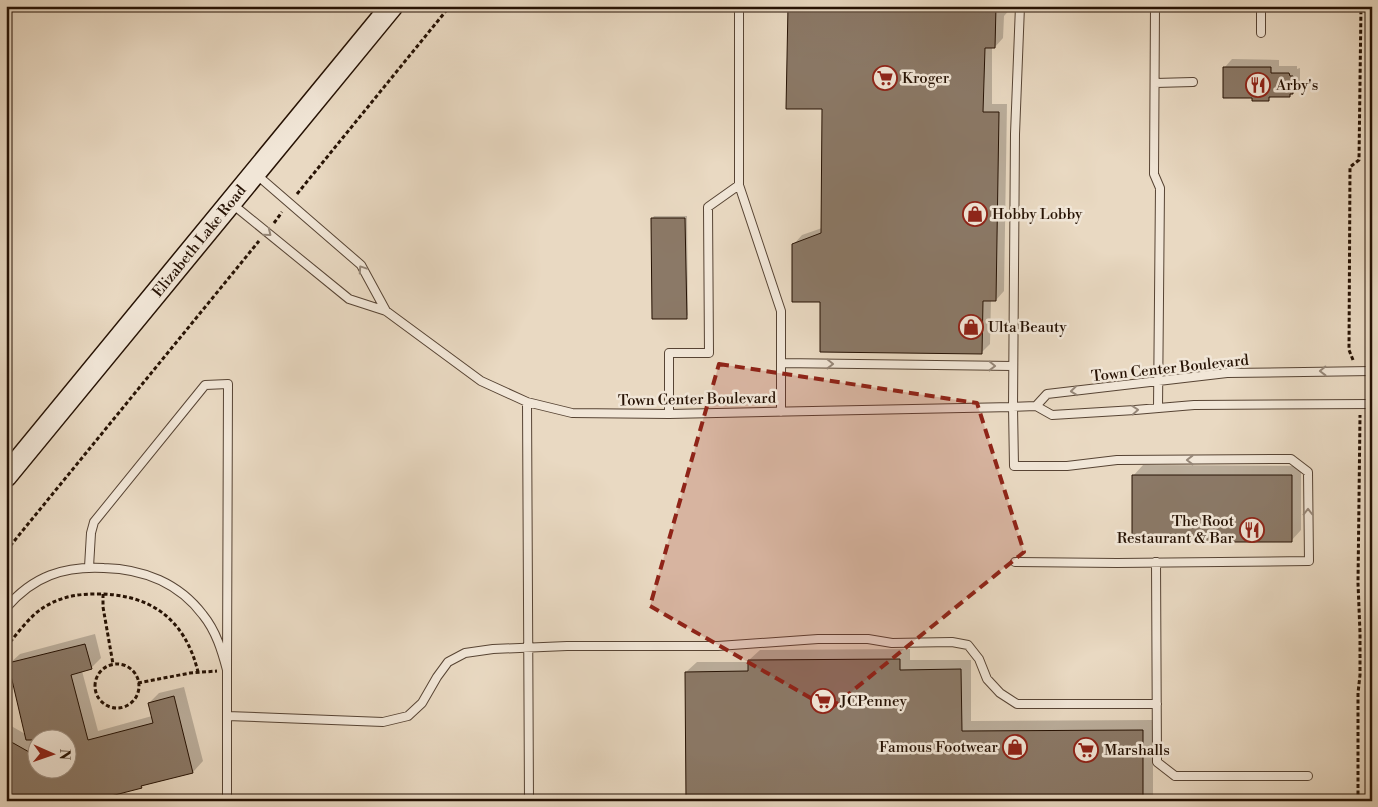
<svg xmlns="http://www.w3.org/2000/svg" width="1378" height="807" font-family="'Libre Bodoni',serif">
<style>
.shadow{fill:#0003;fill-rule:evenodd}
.building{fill:#8b7967;stroke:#261204}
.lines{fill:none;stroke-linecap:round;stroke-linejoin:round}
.lane-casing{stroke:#574434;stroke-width:10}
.secondary-casing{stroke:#261204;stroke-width:24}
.path{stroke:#261204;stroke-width:3;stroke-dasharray:4 2.5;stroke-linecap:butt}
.lane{stroke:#f1e6d7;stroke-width:8}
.secondary{stroke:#f1e6d7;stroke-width:21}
.oneway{stroke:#968778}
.marked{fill:#8f2418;fill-opacity:0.2;stroke:#8f2418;stroke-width:4;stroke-dasharray:10 6;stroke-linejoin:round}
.labels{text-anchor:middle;stroke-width:5;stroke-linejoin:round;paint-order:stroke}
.poi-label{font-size:15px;fill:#261204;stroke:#f1e6d7;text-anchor:start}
.street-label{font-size:15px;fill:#261204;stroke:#f1e6d7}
</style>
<rect width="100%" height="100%" fill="#e9d9c2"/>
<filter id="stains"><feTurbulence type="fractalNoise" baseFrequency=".004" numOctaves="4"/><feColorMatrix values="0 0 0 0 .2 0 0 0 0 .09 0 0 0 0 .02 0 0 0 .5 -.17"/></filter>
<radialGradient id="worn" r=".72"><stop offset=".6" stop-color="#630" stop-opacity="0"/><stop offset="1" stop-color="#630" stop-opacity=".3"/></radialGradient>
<path class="shadow" d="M789,6H1013L1004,16L1003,38L995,47H992V104H1007L1004,291L996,300H991L990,344L982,352L821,301L794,244L802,235L822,228L824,108Z
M1232,59L1279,60V66H1297V69L1300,68V85L1290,96H1272L1268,100L1253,96L1225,67Z
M654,216H687L688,315L686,317L652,219Z
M1143,465L1301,466V530L1291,541L1133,476Z
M95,634L101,658L91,668L82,671L98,731L152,716L149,703L159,693L184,687L203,761L193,772L144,785L141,787L116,794L111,801H6V723L27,735L9,664L20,654ZM38,740H68V770H38Z
M910,649V660H971V721L1153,720V800H1289V801H687L686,672L697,662H749V660L760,650Z"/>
<path class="building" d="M788,6H996L995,48H985L983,112H999L996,301H983L982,354L820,352V302H792V244L821,233L822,109H786Z
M1223,67H1271V73H1289L1290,76H1293V94H1290V97H1269V101H1252V98H1223Z
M651,218H685L687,319H652Z
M1132,475H1292V542H1132Z
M85,644L92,669L71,675L88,740L153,723L148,703L174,696L193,773L141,786L142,788L111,796L108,801H6V739L38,757V770H68V740H26L8,663Z
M900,659V670L961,669L962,731L1143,730V801H686L685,672L748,671V660Z"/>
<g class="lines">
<defs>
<path id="lane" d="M739,6V185L781,311V412
M1155,6L1154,174L1160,188L1158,408
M1261,33V6
M1155,83L1193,82
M257,175L361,265L386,311
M231,203L349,299L386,311L481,381L527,402L572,413L669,414L1013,407L1036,406L1052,415L1135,410L1194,405L1372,404
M781,363L1013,366
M527,402L529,801
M1036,406L1047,394L1227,373L1372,371
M669,414V353H709L708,207L739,185
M1015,562L1117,563L1309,561L1308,472L1291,459L1117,460L1067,466H1014L1013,407L1015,134L1020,6
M1156,562L1157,762L1175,776H1308
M89,567L91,533L94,522L205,385L228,384L227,670
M6,608C33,576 64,566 104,568C143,569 179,583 203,615C216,631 222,651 227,670V801
M227,716L383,722L408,716L422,703L437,677L448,662L465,653L493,649L567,646H718L818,639H868L892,643L952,642L968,645L979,659L987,679L1000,693L1017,704H1157"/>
<path id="secondary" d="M6,476L392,6"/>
</defs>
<use href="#lane" class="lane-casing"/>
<use href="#secondary" class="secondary-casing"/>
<path class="path" d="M297,194L450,6
M274,223L282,212
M1353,360L1349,350L1350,167L1359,160L1361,6
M6,551L259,241
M103,594V607L113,664
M6,647C18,633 30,615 46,606C61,597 77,594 94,594C149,593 185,618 198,672
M95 686a22 22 0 1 1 44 0a22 22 0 1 1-44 0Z
M138,683L190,673L217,671
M6,716L8,725L7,740
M1358,801V693L1360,675V633L1358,583L1360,415"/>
<use href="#lane" class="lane"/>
<use href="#secondary" class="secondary"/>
</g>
<defs><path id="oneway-chevron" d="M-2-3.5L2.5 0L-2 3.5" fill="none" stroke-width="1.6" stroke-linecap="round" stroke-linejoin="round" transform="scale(1.25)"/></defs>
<g class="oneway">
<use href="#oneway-chevron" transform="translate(268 233) rotate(39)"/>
<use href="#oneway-chevron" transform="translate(362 269) rotate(-124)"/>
<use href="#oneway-chevron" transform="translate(830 364) rotate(1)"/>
<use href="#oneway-chevron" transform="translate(992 366) rotate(1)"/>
<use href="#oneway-chevron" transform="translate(1323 371) rotate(179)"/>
<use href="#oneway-chevron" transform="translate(1074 391) rotate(174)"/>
<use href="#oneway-chevron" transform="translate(1135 410) rotate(-4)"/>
<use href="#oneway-chevron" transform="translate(1190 460) rotate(180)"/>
<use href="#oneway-chevron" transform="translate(1308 512) rotate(-90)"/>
</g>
<path class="marked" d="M719,364L977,403L1024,552L830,709L650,606Z"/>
<defs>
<symbol id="supermarket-ring" viewBox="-11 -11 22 22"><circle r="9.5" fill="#f1e6d7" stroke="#8f2418" stroke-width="1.5"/><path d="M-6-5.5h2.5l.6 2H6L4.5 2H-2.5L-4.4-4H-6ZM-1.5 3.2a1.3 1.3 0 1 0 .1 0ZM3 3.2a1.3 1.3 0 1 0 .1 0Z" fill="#8f2418"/></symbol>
<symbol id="restaurant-ring" viewBox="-11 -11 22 22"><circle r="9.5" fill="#f1e6d7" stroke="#8f2418" stroke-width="1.5"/><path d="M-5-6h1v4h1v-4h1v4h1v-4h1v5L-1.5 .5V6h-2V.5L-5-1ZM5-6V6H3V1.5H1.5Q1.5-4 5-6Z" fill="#8f2418"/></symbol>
<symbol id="shop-ring" viewBox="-11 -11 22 22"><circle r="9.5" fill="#f1e6d7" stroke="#8f2418" stroke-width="1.5"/><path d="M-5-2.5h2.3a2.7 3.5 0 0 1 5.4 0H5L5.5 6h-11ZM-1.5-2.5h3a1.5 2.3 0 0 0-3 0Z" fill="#8f2418"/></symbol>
</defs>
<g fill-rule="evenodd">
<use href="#supermarket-ring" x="871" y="64" width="28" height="28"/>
<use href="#restaurant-ring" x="1244" y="71" width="28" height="28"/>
<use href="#shop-ring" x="961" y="200" width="28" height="28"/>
<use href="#shop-ring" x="957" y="313" width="28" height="28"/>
<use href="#restaurant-ring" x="1238" y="516" width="28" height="28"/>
<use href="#supermarket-ring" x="809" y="687" width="28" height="28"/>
<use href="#shop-ring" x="1001" y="733" width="28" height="28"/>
<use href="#supermarket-ring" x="1072" y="736" width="28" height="28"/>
</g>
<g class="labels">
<g class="poi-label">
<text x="902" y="83">Kroger</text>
<text x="1276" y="90">Arby's</text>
<text x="992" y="219">Hobby Lobby</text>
<text x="988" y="332">Ulta Beauty</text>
<text x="1234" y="526" text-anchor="end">The Root<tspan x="1234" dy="17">Restaurant &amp; Bar</tspan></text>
<text x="840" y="706">JCPenney</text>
<text x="998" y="752" text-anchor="end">Famous Footwear</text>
<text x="1104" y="755">Marshalls</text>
</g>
<g class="street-label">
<text transform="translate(199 241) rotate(-51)" y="5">Elizabeth Lake Road</text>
<text transform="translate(1170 368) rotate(-6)" y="5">Town Center Boulevard</text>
<text transform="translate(697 399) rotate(-1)" y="5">Town Center Boulevard</text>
</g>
</g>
<rect width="1378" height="807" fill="none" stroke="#e9d9c2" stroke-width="25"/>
<rect x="8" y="8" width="1363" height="792" fill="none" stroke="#261204" stroke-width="2.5"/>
<rect x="12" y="12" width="1353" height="782" fill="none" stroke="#261204"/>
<g transform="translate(52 754) rotate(92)"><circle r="24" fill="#f1e6d7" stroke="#a09183"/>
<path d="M0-4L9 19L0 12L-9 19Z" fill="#8f2418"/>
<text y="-8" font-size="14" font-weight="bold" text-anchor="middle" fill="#261204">N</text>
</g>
<rect width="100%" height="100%" filter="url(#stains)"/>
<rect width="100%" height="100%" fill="url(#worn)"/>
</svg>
